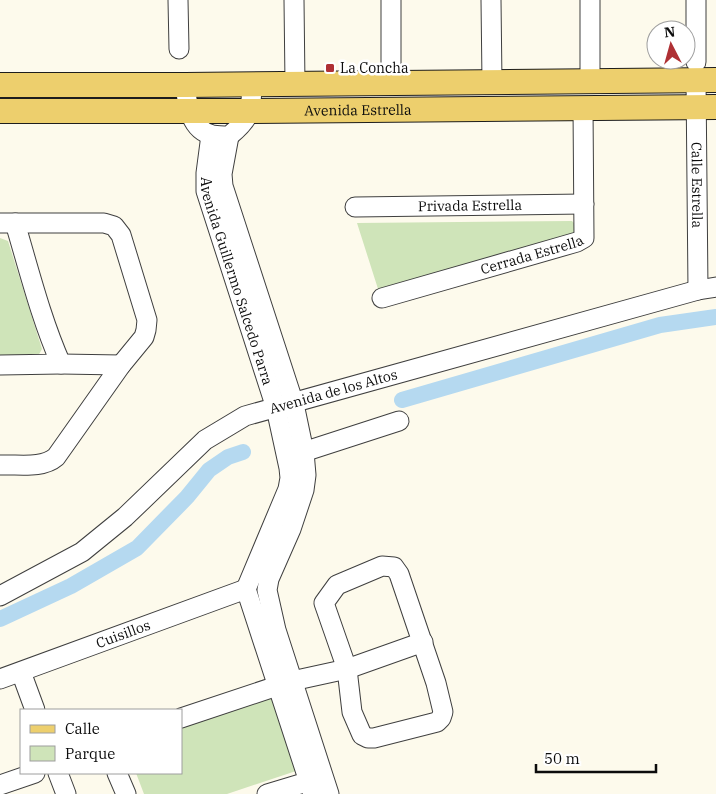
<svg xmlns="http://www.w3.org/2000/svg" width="716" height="794" font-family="'IBM Plex Serif',serif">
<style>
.green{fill:#cfe4b9}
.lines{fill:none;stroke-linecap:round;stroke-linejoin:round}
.canal{stroke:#b5d9f0;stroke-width:16}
.minor-casing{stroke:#3f3f3f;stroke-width:21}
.major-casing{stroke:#1d1d1d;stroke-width:26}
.minor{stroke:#fff;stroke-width:19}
.major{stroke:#edcf6d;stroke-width:24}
.poi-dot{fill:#af3034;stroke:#fff;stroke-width:2}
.labels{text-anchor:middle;stroke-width:5;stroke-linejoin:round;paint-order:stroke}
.poi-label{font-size:14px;fill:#0c0c0c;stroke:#fff;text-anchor:start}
.street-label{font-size:14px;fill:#0c0c0c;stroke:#fff}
</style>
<rect width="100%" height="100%" fill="#fdfaec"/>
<path class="green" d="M572,221L574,223L575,233L379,292L357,223Z
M0,238L8,241L42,349L38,356L0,357Z
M272,692L299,770L227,794H144L136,773H181V725Z"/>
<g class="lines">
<path class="canal" d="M402,400L660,325L716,317
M0,619L71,586L137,548L187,497L209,470L228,457L243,452"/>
<defs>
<g id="minor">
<path d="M178,0L179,49"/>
<path d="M294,0L295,84"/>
<path d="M391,0V83"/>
<path d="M491,0L492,82"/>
<path d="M590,0V81"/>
<path d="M696,0V62"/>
<path id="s1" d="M696,80L698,290"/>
<path d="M185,85C187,103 190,131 213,135C218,136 224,136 229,136C251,118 251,112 252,84"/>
<path id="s2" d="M211,135L206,173V191L276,408L289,468L290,478L288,489L246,589L313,794"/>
<path d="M229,136L222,174L223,186L294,404L304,452L306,475L304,490L291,529L269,579L267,590L276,630L329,794"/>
<path id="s3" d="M355,207L584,204"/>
<path d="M0,223H104L114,226L121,235L147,320L146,330L144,337L121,365L56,457C42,469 18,464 0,465"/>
<path id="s4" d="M382,298L577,242L584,238L583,107"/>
<path d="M61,364L121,365"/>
<path d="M0,365L61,364C41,319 29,270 15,223"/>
<path d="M294,455L399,421"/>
<path d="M382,566L394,567L399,574L436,683L443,712L441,718L437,722L374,738H368L362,735L352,712L347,669L324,603L337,585Z"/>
<path id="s5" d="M0,596L82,552L125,517L205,440L245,416L698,290L716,287"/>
<path d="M21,672L35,710"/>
<path id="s6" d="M0,679L246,589"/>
<path d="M181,718L292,681L347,669L423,642"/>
<path d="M58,773L66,794"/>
<path d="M117,773L126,794"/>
<path d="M0,785L35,773"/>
<path d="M267,794L320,778"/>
</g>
<g id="major">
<path d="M0,85H185L716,80"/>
<path id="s7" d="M0,111H251L716,107"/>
</g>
</defs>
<use href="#minor" class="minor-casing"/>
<use href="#major" class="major-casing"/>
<use href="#minor" class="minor"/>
<use href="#major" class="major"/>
</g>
<rect class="poi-dot" x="325" y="63" width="10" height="10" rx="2.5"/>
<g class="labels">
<g class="poi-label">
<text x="340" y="73">La Concha</text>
</g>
<g class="street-label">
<text dy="5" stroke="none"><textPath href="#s7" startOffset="358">Avenida Estrella</textPath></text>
<text dy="5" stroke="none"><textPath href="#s1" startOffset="105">Calle Estrella</textPath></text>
<text dy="5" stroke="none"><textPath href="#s3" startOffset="115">Privada Estrella</textPath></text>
<text dy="5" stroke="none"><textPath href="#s4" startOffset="156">Cerrada Estrella</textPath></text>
<text dy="5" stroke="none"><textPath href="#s2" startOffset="151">Avenida Guillermo Salcedo Parra</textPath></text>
<text dy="5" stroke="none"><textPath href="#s5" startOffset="398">Avenida de los Altos</textPath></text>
<text dy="5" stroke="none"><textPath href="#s6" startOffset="131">Cuisillos</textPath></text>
</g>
</g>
<rect x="20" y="709" width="162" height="65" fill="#ffffff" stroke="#9e9e9e"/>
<rect x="30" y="725" width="25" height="8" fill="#edcf6d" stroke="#9e9e9e"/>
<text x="65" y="734" font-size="15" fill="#0c0c0c">Calle</text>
<rect x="30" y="746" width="25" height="15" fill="#cfe4b9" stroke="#9e9e9e"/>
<text x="65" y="759" font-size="15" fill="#0c0c0c">Parque</text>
<g transform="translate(671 45) rotate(354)"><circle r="24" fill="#ffffff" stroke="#9e9e9e"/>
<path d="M0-4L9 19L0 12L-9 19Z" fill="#af3034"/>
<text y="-8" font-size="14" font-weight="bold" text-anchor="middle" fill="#0c0c0c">N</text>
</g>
<path d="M536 764v8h120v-8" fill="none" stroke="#0c0c0c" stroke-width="2.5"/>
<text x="544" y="764" font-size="15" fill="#0c0c0c" stroke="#ffffff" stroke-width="4" paint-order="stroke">50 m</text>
</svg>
